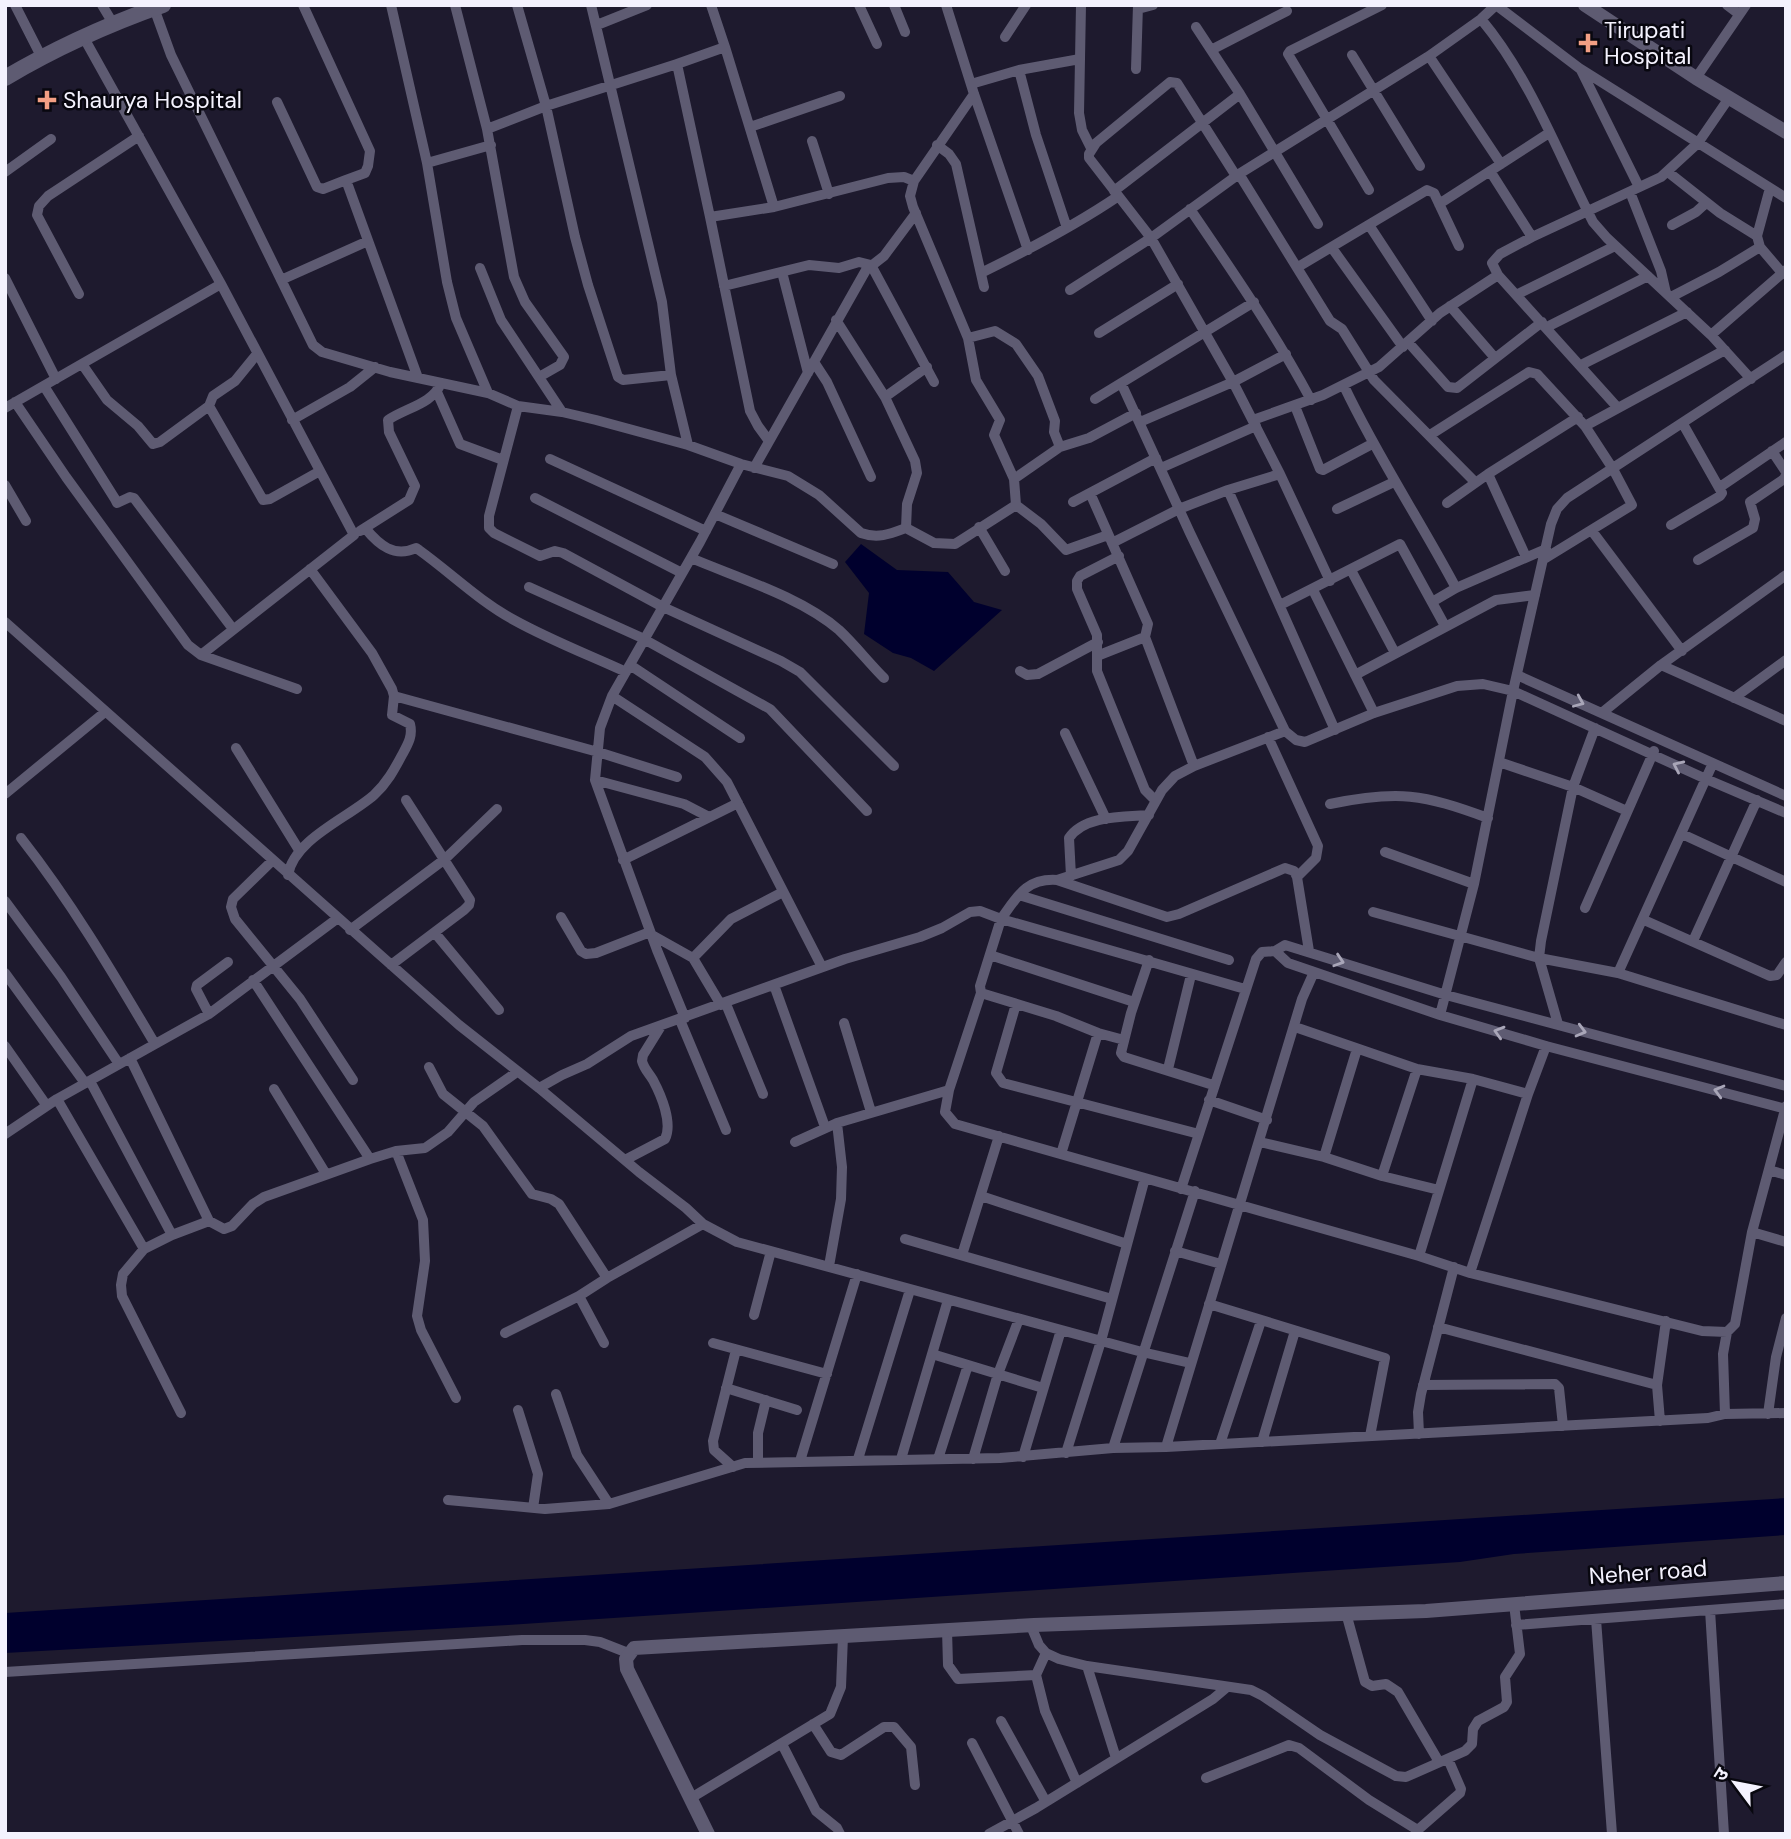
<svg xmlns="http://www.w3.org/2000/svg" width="1791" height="1839" font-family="'DM Sans','Noto Sans Devanagari',sans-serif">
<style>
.water{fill:#00002d}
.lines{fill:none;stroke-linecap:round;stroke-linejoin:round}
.minor{stroke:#5e5b72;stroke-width:10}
.tertiary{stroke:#5e5b72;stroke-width:14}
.secondary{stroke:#5e5b72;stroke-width:16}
.oneway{stroke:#a9a6b8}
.poi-dot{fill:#f39f84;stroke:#08070f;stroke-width:2.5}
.labels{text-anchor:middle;stroke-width:5;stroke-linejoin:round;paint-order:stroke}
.poi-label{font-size:23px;fill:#f4f2fe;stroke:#08070f;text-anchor:start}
.street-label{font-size:23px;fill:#f4f2fe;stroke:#08070f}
</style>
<rect width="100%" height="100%" fill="#1e1a2e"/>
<path class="water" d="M861,544L897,570L948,572L974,602L1002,610L934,671L911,658L893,653L864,634L869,593L845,562Z
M1786,1498V1535L1514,1554L1460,1562L508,1625L5,1653V1613Z"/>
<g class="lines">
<path class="minor" d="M15,5L42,58
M102,5L114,25
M303,5L370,151L368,166L365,173L346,180L418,378
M391,5L427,163L447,282L456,318L488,393
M455,5L487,129L514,277L525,302L564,357L560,365L539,377
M517,5L546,106L575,237L588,285L618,377L623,380L671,375
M591,5L662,302L671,375L688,445
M711,5L725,47
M859,5L877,44
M894,5L905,32
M946,5L974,94L1028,250
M1081,5L1079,113L1082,130L1091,148
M1496,5L1579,68L1786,198
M1727,5L1739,14
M154,8L171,55L313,345L322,352L390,372L488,393L518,406L562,412L596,420L688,445L741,464L788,476L819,495L861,533C878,539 890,534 906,528L934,543L955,544L1016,505
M1138,9L1153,5
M1481,19C1531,79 1558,154 1593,222L1607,238L1711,335L1751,379
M597,25L647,5
M1196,27L1240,94L1318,224
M1005,37L1026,5
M84,38L221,284L354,535L201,655
M1211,50L1287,11
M1352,55L1420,166
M1429,56L1501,164
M1136,69L1138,5
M1019,70L1036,135L1067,228
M1581,70L1639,187
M1696,78L1746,5
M971,84L1019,70L1080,59
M974,94L914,181L910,196L913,207L968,338L976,380L1000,420L994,435L1014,479L1016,505L1041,524L1066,550L1108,535
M277,102L317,187L323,189L346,180
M750,127L840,96
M487,129L546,106L677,64L710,217L774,207L725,47L677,64
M812,141L829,194
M937,145L949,154L956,164L984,287
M427,163L491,145
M1490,171L1532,237
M5,172L51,139
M1668,172L1720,213L1757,236
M1239,174L1330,321L1342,329L1374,380L1475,482
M1770,188L1757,236L1760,247L1783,274
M1369,190L1288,54L1290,51L1382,5
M1114,191L1240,94
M1630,192L1661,271L1666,293
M1439,204L1549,133
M774,207L888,178L904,177L914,181
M1190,209C1233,272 1275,333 1311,400
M710,217L750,411L758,426L769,441
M1369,225L1432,321
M1672,225L1696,212L1706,203
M1332,248L1403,347
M1298,267L1427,190L1434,193L1459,246
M480,268L501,320L562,412
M782,272L808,373
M981,273C1028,250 1074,226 1117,197
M5,278L56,379
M281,280L368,241
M724,286L809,265L839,268L859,262L871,265L934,382
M1070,290L1151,238L1089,158V154L1096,143L1170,82L1177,83L1236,176
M79,294L37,215L39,206L48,196L139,136
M1516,295L1615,246
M1671,297L1719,272L1760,247
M1450,306L1495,358
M836,320L885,397L915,461L917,473L907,504L906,528
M1547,327L1648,276
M1099,333L1178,284
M1711,335L1786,270
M968,338L995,331L1016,344L1038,376L1055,421L1054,432L1060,447
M1408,342L1448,387L1457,388L1542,322
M257,354L235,381L213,396L209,406L263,500L270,499L320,471
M814,362L827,382L871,477
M82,364L107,400L138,426L153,444L160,442L209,406
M1581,365L1687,312
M44,386L115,499L117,503L130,497L134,498L233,629
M1344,386C1377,456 1420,520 1456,588
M437,392L460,444L503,460
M885,397L927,367
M1095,399L1254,302
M15,402L66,477L188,645L201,655L297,689
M518,406L489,516V528L494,533L540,556L555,551L563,553L663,607L781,661L800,672L894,766
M1295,406L1320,469L1323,470L1372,444
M5,408L221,284
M1618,408L1498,275L1492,263L1500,254L1532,237L1661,177L1698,143L1729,98
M292,420L350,387L375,367
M1253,420L1323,395L1379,367L1440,313L1498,275
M1140,422L1233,382L1286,354
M1585,426L1725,350
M1430,435L1529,372L1537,374L1585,426L1613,469L1632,505L1544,559
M1772,451L1786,472
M550,459L706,531
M754,468L866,270L884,256L916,213
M1161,468L1256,426
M1488,474L1526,557
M1014,479L1060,447L1089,438L1136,413
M5,485L26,521
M1720,487L1786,442
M1228,490L1335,730
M1090,493L1148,624L1145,637L1194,766
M535,498L682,573
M1073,502L1156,458
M1447,503L1488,474L1578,417
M1337,509L1394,482
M715,514L833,564
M1671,525L1720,496L1722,493L1683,424
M979,527L1005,571
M365,528C379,545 394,558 416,548L419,550C451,573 479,601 514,620C550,640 589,655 626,672
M360,531L409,500L415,486L389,432L388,420C405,408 433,404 441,383
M1592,531L1682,651
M1112,543L1179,509L1228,490L1280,474
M1119,556L1080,576L1077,581V589L1097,635V671L1145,790L1156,801
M691,558C738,578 801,597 839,630C855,645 869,663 884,678
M1698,560L1753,528L1755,519L1750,502L1784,479L1786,475
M1351,570L1395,653
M1330,581L1280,474L1233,382L1151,238L1239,174L1429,56L1481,19L1496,5
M529,587L640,637L770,709L867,811
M1313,590L1374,713
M1432,602L1456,588L1546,549
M1280,605L1400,544L1445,626
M5,622L459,1025L539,1088L639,1172L686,1208L703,1224L737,1242L1142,1352L1190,1363
M1097,656L1145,637
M630,665L740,738
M1661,665L1786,721
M1020,671L1027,675L1038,674L1098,642
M1355,675L1496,600L1535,595
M1517,675L1786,796
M394,696L598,752L677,777
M612,696L705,757L727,782L822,967
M1734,698L1786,660
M1603,712L1661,665L1786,575
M1285,731L1296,740L1305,742L1374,713L1457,686L1483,684L1513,691L1706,779L1786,813
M1065,733L1106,819
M1268,737L1318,846L1316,858L1297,877
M236,748L299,850
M1499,762L1573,787L1627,811
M595,780L684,804L709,817
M5,794L105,712
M1330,804C1398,790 1423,794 1488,818
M1682,834L1786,882
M21,838C72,903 113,973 155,1044
M1385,852L1474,884
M623,860L738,803
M272,861L233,899L231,907L235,919L300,999L353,1080
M288,875C294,839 348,818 374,795C387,783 394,770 402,755C408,744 413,736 410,724L392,715L394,696L392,689L372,653L310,569
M1071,876L1069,838C1084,815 1124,817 1149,815
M1057,880L1119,860L1128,851L1162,790L1175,776L1194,766L1285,731L1190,533L1122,385
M1019,895L1229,960
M5,901L61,977L119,1064
M1585,908L1654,751
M1373,912L1539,958L1618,973L1786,1025
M561,917L581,951L586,954L596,953L650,932
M1644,920L1770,976L1777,975L1786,962
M350,930L445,859L497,809
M435,933L499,1010
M652,935L693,958L721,1005
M1693,941L1757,800
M1275,951L1288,963L1440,1015L1546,1046L1786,1109
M990,955L1134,1002
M693,958L731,919L783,892
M1149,960L1131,1013L1121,1053L1124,1057L1213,1085
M391,965L464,910L469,905L470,900L406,800
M5,973L85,1083
M1618,973L1713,763
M253,980L370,1159
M774,985L825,1127
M726,1004L763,1094
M1016,1004L996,1073L1003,1083L1199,1134
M209,1014L196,989L197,985L228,962
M1440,1015L1474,884L1513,691L1551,524L1557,509L1567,498L1786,355
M685,1018L657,950L595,780L600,728L612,696L700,542L741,464
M680,1020L726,1130
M844,1023L871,1112
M1558,1024L1539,958L1541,941L1573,787L1595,728
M1295,1027L1417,1069L1473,1079L1528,1094
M1098,1033L1124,1040
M5,1046L47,1106
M1357,1049L1324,1157L1382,1176L1417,1069
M130,1058L209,1221
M429,1067L443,1094L483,1126L532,1194L551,1199L559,1204L607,1278
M1168,1069L1191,975
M90,1081L172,1235
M539,1088L562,1075L587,1064L631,1036L845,959L920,937L942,928L970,912L980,911L1001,919C1017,897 1026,878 1057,880L1167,917L1179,914L1285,868L1294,871L1297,877L1309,951
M274,1089L326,1174
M949,1090L981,993
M57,1099L144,1249
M1209,1100L1267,1120
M5,1134L57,1099L209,1014L338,918
M795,1142L837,1123L949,1090L945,1112L955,1124L1419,1256L1470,1273L1702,1331L1727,1332L1735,1324L1752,1232L1786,1106
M1260,1142L1324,1157
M396,1151L423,1220L425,1261L417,1316L421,1330L456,1398
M1061,1154L1098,1033L1056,1016L981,993L980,986L1001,919L1245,989
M625,1160L665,1139C673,1123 661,1095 653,1080C649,1073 644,1069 642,1061L643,1055L661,1026
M1769,1170L1786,1175
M1382,1176L1439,1190
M1181,1189L1256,959L1262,952L1275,951L1285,945L1446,995L1786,1086
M981,1196L1127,1244
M1752,1232L1786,1242
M905,1239L1112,1299
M1175,1251L1221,1264
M962,1255L999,1136
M1419,1256L1473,1079
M829,1266L841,1199L842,1167L837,1123
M1470,1273L1528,1094L1546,1046
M579,1296L604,1343
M1209,1304L1385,1358L1370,1436
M754,1315L771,1251
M1438,1327L1657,1385
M1727,1332L1723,1354L1725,1414L1786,1413
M505,1333L579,1296L607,1278L703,1224
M713,1343L827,1374
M932,1354L1043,1388
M1423,1385L1555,1384L1559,1388L1563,1426
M726,1388L797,1410
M556,1394L577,1455L609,1504
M518,1410L538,1474L533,1508
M181,1413L122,1296L121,1285L123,1274L144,1249L172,1235L209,1221L224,1229L232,1226L253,1204L264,1197L370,1159L396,1151L425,1148L448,1132L474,1102L517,1072
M1768,1414L1776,1357L1786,1318
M1660,1421L1657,1385L1666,1321
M1419,1434L1418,1412L1421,1394L1454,1267
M1262,1442L1295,1331
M1220,1444L1261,1321
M1166,1447L1302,999L1314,972
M1113,1448L1195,1191
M1066,1453L1101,1341L1145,1178
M1023,1457L1061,1330
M858,1459L910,1290
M901,1459L948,1300
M938,1459L968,1365
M973,1459L998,1374L1019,1319
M800,1461L857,1274
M758,1463V1433L766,1400
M733,1467L714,1450L713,1441L736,1350
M448,1500L545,1509L609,1504L745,1463L1000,1458L1113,1448L1166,1447L1708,1418L1725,1414
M1710,1610L1724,1834
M1346,1613L1365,1682L1372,1686L1386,1684L1398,1692L1439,1762
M1596,1619L1612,1834
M1516,1625L1786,1604
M1031,1626L1039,1645L1046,1653L1059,1659L1087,1666L1251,1690L1263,1696L1320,1735L1396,1776L1406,1777L1465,1751L1472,1744L1473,1729L1478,1721L1504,1707L1507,1702L1505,1677L1520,1654L1514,1604
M947,1630L948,1665L958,1679L1036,1675
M1046,1653L1036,1675L1045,1711L1077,1783
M1087,1666L1116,1758
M5,1672L522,1640H585L600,1642L628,1653
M1001,1721L1046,1802
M813,1724L831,1752L841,1755L884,1727H894L911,1747L915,1785
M972,1743L1019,1834
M782,1744L816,1811L837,1828L840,1834
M1206,1778L1289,1745L1299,1748L1369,1800L1416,1829L1420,1828L1460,1793L1461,1789L1448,1759
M691,1798L830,1714L841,1687L843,1636
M989,1834L1036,1808L1213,1699L1226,1688"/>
<path class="tertiary" d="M1585,5L1696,78L1786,132
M708,1834L627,1669L626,1659L634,1648L1034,1625L1426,1611L1786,1583"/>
<path class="secondary" d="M5,78C54,49 109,24 163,5"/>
</g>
<defs><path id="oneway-chevron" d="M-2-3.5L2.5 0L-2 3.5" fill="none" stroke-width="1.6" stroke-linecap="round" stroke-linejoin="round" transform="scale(1.75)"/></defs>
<g class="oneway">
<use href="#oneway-chevron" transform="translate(1579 702) rotate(23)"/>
<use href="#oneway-chevron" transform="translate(1678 766) rotate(-155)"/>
<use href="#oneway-chevron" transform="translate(1339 961) rotate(18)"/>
<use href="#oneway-chevron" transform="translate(1581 1031) rotate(15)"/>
<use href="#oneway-chevron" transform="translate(1499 1032) rotate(-164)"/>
<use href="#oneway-chevron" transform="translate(1719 1091) rotate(-165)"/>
</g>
<g class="poi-dot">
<path d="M1584.5 32.5h7v7h7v7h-7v7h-7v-7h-7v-7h7z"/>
<path d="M43.5 89.5h7v7h7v7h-7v7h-7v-7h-7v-7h7z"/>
</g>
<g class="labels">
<g class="poi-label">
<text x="1604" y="38">Tirupati<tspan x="1604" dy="26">Hospital</tspan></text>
<text x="63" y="108">Shaurya Hospital</text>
</g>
<g class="street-label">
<text transform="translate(1648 1572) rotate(-4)" y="8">Neher road</text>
</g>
</g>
<rect width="1791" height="1839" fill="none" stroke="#f4f2fe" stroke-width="14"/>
<g transform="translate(1735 1783) rotate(302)" stroke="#08070f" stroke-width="5" paint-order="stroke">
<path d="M0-5L12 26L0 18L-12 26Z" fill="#f4f2fe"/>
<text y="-10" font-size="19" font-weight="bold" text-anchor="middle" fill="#f4f2fe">उ</text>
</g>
</svg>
